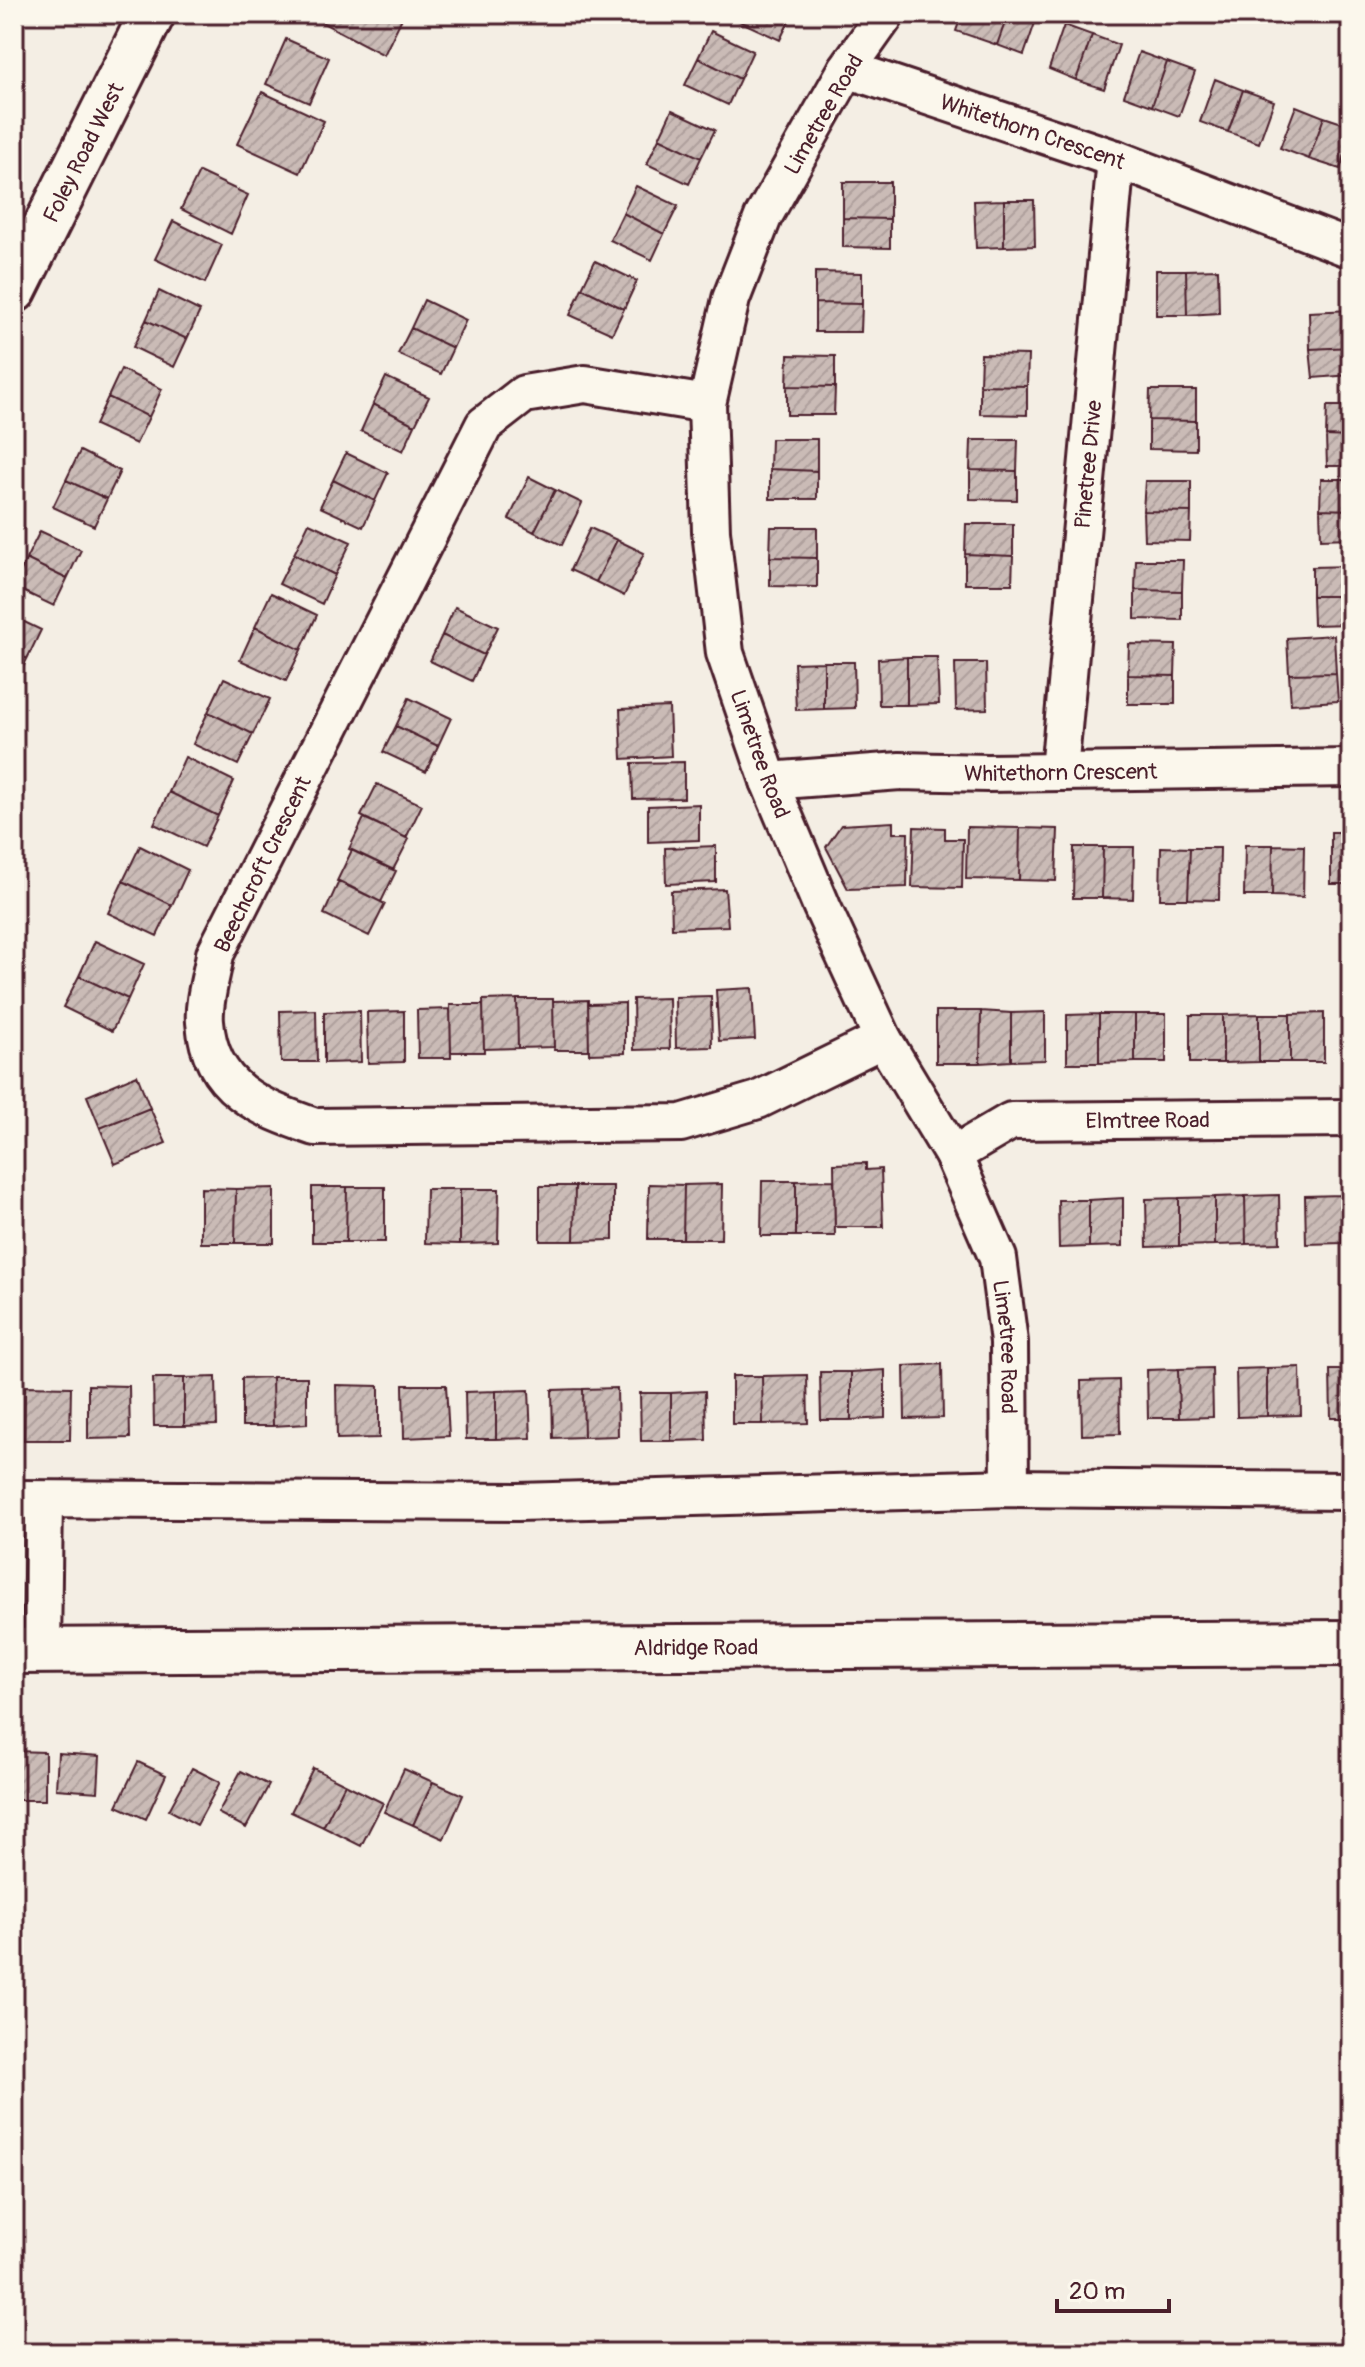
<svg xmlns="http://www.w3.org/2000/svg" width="1365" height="2367" font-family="Pangolin,sans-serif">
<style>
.building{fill:url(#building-hatch);stroke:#4a1f2b;stroke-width:2}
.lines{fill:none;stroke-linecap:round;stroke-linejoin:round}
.minor-casing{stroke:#4a1f2b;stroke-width:42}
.tertiary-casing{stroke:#4a1f2b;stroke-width:50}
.secondary-casing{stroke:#4a1f2b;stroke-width:50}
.minor{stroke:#fbf7ec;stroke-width:36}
.tertiary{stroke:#fbf7ec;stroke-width:44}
.secondary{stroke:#fbf7ec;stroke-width:44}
.labels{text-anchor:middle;stroke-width:8;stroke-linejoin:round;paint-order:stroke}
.street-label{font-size:22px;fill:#4a1f2b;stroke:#fbf7ec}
</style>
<defs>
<pattern id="building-hatch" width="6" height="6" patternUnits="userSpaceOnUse" patternTransform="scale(2)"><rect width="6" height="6" fill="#cabbb6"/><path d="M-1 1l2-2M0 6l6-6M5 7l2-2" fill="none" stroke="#afa09d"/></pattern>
</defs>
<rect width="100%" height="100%" fill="#f4eee4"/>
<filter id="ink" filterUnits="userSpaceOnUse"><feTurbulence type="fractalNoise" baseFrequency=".0125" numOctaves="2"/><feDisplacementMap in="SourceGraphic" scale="16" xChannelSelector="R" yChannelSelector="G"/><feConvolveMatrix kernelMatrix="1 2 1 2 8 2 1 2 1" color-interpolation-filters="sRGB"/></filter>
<g filter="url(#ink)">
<path class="building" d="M306,14H404L384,55Z
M740,14H790L792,15L780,40L737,20Z
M962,14H1008L997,45L956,31Z
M1008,14H1038L1024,55L997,45Z
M1064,25L1092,35L1076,80L1049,69Z
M711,31L753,51L740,79L698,58Z
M1092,35L1119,45L1104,89L1076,80Z
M286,39L329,58L309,103L266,84Z
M1139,52L1167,62L1152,106L1124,96Z
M698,58L740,79L728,105L685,85Z
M1167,62L1195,72L1179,116L1152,106Z
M1215,79L1243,90L1228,132L1200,122Z
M1243,90L1274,101L1259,143L1228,132Z
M262,92L324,121L300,173L237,144Z
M1296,106L1324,117L1309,159L1280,148Z
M672,110L715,130L701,158L659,138Z
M1324,117L1351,126V138L1340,169L1309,159Z
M659,138L701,158L689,184L647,164Z
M199,172L248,195L231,234L181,209Z
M843,182H890V219L843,218Z
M636,186L678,206L664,234L623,213Z
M1004,200V247L976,248L974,201Z
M1004,200H1034L1035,246L1004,247Z
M623,213L664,234L652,260L610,240Z
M843,218L890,219V248L843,247Z
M173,221L222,245L205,283L155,259Z
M595,261L637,281L624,309L582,288Z
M1218,269L1219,313L1187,315L1186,270Z
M1156,270H1186L1187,315H1156Z
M815,272L862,273V304L815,303Z
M582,288L624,309L612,334L570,315Z
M159,291L200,311L187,339L146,320Z
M424,300L466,320L453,348L411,328Z
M815,303L862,304L861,332H815Z
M1351,310V347L1310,349L1309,312Z
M146,320L187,339L174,367L133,347Z
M411,328L453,348L441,374L398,354Z
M1351,347V375L1313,378L1310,349Z
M981,354L1028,355L1027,386L980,385Z
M788,355L835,356V387L787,386Z
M121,369L162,389L149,417L108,397Z
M386,377L429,397L415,425L373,404Z
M980,385L1027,386V415L980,414Z
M787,386L835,387L834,415H787Z
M1150,390H1196V421L1149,420Z
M108,397L149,417L136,444L95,425Z
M373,404L415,425L403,451L361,431Z
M1327,406H1351V437L1326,436Z
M1149,420L1196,421V450L1149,449Z
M1326,436L1351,437V466H1327Z
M771,439H817V471L770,469Z
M971,440H1018L1017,471L970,470Z
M80,451L120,471L107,499L66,480Z
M346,453L388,473L375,501L333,480Z
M770,469L817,471V499H770Z
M970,470L1017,471V500L970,499Z
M529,477L555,490L534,532L509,519Z
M1321,479H1351V510L1320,509Z
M66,480L107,499L94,526L53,507Z
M333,480L375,501L363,527L320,507Z
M1145,481H1191V512L1143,511Z
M555,490L582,503L562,545L534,532Z
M1320,509L1351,510V538L1321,539Z
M1143,511L1191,512L1190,541L1144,540Z
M309,523L351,542L335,575L294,554Z
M966,524H1013V556L965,554Z
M771,527H817V558L770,557Z
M590,528L617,540L596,582L570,570Z
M40,531L81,550L67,579L26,559Z
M617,540L644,553L624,596L596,582Z
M294,554L335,575L322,604L279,584Z
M965,554L1013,556L1012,584H965Z
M770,557L817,558V587L770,586Z
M26,559L67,579L54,606L14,587Z
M1136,560H1183L1182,591L1135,590Z
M1351,566V596H1312V567Z
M1135,590L1182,591V620L1135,619Z
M271,593L317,615L301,650L255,627Z
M1312,596H1351V624L1313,625Z
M455,607L498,627L484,655L442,635Z
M14,617L41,630L27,659L14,652Z
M255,627L301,650L286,681L240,660Z
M442,635L484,655L472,681L430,661Z
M1334,635L1336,673L1289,674L1287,638Z
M1129,644L1176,645L1175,676L1128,675Z
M14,652L27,659L14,686Z
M907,657V705H879L878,659Z
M907,657H937L939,704L907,705Z
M824,662V709L796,710L794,663Z
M824,662H854L855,708L824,709Z
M955,663H986L987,709L956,710Z
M1336,673L1338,701L1291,704L1289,674Z
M1128,675L1175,676V704H1128Z
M224,678L270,699L253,734L208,712Z
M409,698L451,718L438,746L396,726Z
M669,707L671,756L622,759L620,709Z
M208,712L253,734L238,765L193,744Z
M396,726L438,746L426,772L383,752Z
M185,757L234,781L218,816L169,792Z
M684,762V798L633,799L632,763Z
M377,784L422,805L406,838L361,816Z
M169,792L218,816L203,847L154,824Z
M699,804V840L648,842V806Z
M364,818L409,839L393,870L349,849Z
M893,822V833H908L907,887L848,889L826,847L841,825Z
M914,827L945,828V839H963L962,888L912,887Z
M967,827L1020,828L1019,880L966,879Z
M1020,828L1058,829L1056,881L1019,880Z
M1331,832H1351V884H1331Z
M1245,845H1273L1272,896H1244Z
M1273,845L1304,846L1303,897L1272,896Z
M140,846L188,870L172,905L123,881Z
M716,846V882L666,884L665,848Z
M1074,847H1103L1102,898H1073Z
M1103,847H1134L1133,899L1102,898Z
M1161,847L1190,848L1188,899H1160Z
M1190,848H1220L1219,900L1188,899Z
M352,850L396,871L381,902L337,881Z
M123,881L172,905L157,936L108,913Z
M339,881L385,904L369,936L324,914Z
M725,889L728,926L672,928L671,891Z
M95,941L144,964L128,999L79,976Z
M79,976L128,999L112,1031L63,1007Z
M752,988L755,1039L719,1041L716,990Z
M711,996L712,1047L676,1048L675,997Z
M669,998L670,1049L634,1050L633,999Z
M517,999L518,1048L484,1049L483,1000Z
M517,999H553L554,1047L518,1048Z
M588,1000L589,1050H554L553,1001Z
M625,1003V1053L589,1054L588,1004Z
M450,1005H483L484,1052H451Z
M450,1009L451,1058H418L417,1010Z
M316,1010L317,1062H281L280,1011Z
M360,1011L361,1062L324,1063V1012Z
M404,1011V1062L368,1063L367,1012Z
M936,1011H981L980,1063H936Z
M981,1011L1011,1013V1061L980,1063Z
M1045,1012V1060L1011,1061V1013Z
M1324,1013V1062H1290V1014Z
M1099,1014H1135V1062L1099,1063Z
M1099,1014V1063H1067V1015Z
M1135,1014H1166V1062H1135Z
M1259,1014H1290V1062H1259Z
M1259,1014V1062L1223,1063V1015Z
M1190,1015H1223V1063H1190Z
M1345,1015H1351V1063H1345Z
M137,1075L150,1108L100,1128L87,1096Z
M150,1108L166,1143L115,1164L100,1128Z
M866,1163V1170L881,1169L883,1227H835L834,1164Z
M834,1180L835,1236H796V1181Z
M762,1181H796V1236H761Z
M649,1184L684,1185L683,1239H648Z
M722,1184L721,1239H683L684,1185Z
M540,1186H575L574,1241H540Z
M575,1186H613V1240L574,1241Z
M312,1187H347L346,1242H312Z
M347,1187H385V1242H346Z
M201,1188L236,1189L235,1243H201Z
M274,1188V1243H235L236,1189Z
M426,1189H460V1244L425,1243Z
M460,1189H499L498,1243L460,1244Z
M1279,1195L1280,1243L1246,1244L1245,1196Z
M1341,1195H1351V1243H1342Z
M1341,1195L1342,1243L1306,1244L1305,1196Z
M1245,1196L1246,1244L1215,1245V1197Z
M1215,1197V1245L1179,1246V1198Z
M1123,1198V1246L1089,1247V1200Z
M1179,1198V1246L1147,1247L1146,1199Z
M1058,1200H1089V1247L1059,1248Z
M942,1364L943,1418L905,1419L904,1366Z
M1300,1367L1301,1415L1267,1416V1368Z
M1212,1368L1213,1417L1179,1418L1178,1369Z
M1267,1368V1416L1237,1417L1236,1369Z
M1178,1369L1179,1418H1148L1147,1370Z
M885,1370V1418L851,1420V1372Z
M1330,1370H1351V1418H1331Z
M820,1372H851V1420H821Z
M807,1375L808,1423L763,1424L762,1376Z
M732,1376H762L763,1424H732Z
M216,1377L217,1425L184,1426V1378Z
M272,1377H307V1424L273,1426Z
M272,1377L273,1426H242V1378Z
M153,1378H184V1426H154Z
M14,1380H19V1428H14Z
M1119,1380L1120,1434L1082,1435L1081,1381Z
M88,1385L129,1386L130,1438L88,1439Z
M336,1385L379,1386V1438L337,1439Z
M403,1385H446L449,1436L404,1438Z
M25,1386L71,1387L70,1440H24Z
M617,1388L618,1436L584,1437L583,1389Z
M583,1389L584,1437L553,1438L552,1390Z
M529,1390L531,1438L496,1439V1391Z
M496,1391V1439H466L465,1392Z
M705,1391L706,1440L671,1441V1393Z
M640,1393H671V1441H641Z
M14,1751L45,1752V1800H14Z
M58,1753L100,1756L98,1792L56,1789Z
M138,1762L166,1775L146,1819L117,1806Z
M192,1768L220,1782L197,1825L169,1810Z
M313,1768L345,1784L323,1827L291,1812Z
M404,1769L433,1782L413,1825L384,1812Z
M241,1771L269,1785L246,1828L218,1813Z
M433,1782L463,1795L444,1839L413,1825Z
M345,1784L383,1803L361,1846L323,1827Z"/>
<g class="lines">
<defs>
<g id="minor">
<path id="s1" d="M886,14L847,69L763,217L731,299L707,404L711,531L725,653L769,781L822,907L883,1039L953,1155L998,1258L1009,1342L1010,1488"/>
<path id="s2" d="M847,69L1116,159L1351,249"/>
<path d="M707,404L585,384L524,394L484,425L215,954C212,975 203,1001 205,1022C210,1089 260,1108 315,1127L681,1123L758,1100L883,1039"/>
<path id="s3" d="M1059,771L1116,159"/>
<path id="s4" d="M769,781L900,771L987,773L1351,768"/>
<path id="s5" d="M953,1155L1011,1121L1351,1118"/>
<path d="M14,1499L518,1502L1010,1488L1351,1491"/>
<path d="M42,1651L44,1500"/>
</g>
<g id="tertiary">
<path id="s6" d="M14,1651L1351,1643"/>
</g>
<g id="secondary">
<path id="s7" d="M14,290L152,14"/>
</g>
</defs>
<use href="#minor" class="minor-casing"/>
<use href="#tertiary" class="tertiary-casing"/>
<use href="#secondary" class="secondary-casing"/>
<use href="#minor" class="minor"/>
<use href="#tertiary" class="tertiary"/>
<use href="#secondary" class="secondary"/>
</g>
</g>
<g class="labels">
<g class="street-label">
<text transform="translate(823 114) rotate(-60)" y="8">Limetree Road</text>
<text dy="8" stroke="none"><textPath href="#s2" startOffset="196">Whitethorn Crescent</textPath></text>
<text dy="8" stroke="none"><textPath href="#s7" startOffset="154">Foley Road West</textPath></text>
<text dy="8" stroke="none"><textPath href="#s3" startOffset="308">Pinetree Drive</textPath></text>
<text dy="8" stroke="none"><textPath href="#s1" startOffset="790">Limetree Road</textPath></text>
<text dy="8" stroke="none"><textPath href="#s4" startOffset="292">Whitethorn Crescent</textPath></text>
<text transform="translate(262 864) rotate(-64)" y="8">Beechcroft Crescent</text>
<text dy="8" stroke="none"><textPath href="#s5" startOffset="204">Elmtree Road</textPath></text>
<text dy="8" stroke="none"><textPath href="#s1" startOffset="1438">Limetree Road</textPath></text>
<text dy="8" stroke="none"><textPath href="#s6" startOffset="682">Aldridge Road</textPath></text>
</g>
</g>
<rect width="1365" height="2367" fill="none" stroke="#fbf7ec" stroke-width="48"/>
<rect x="24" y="24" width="1317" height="2319" fill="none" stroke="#4a1f2b" stroke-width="3" filter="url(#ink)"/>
<path d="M1057 2299v12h112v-12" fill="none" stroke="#4a1f2b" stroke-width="4"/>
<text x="1069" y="2299" font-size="24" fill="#4a1f2b" stroke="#fbf7ec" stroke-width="6" paint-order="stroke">20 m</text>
</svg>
